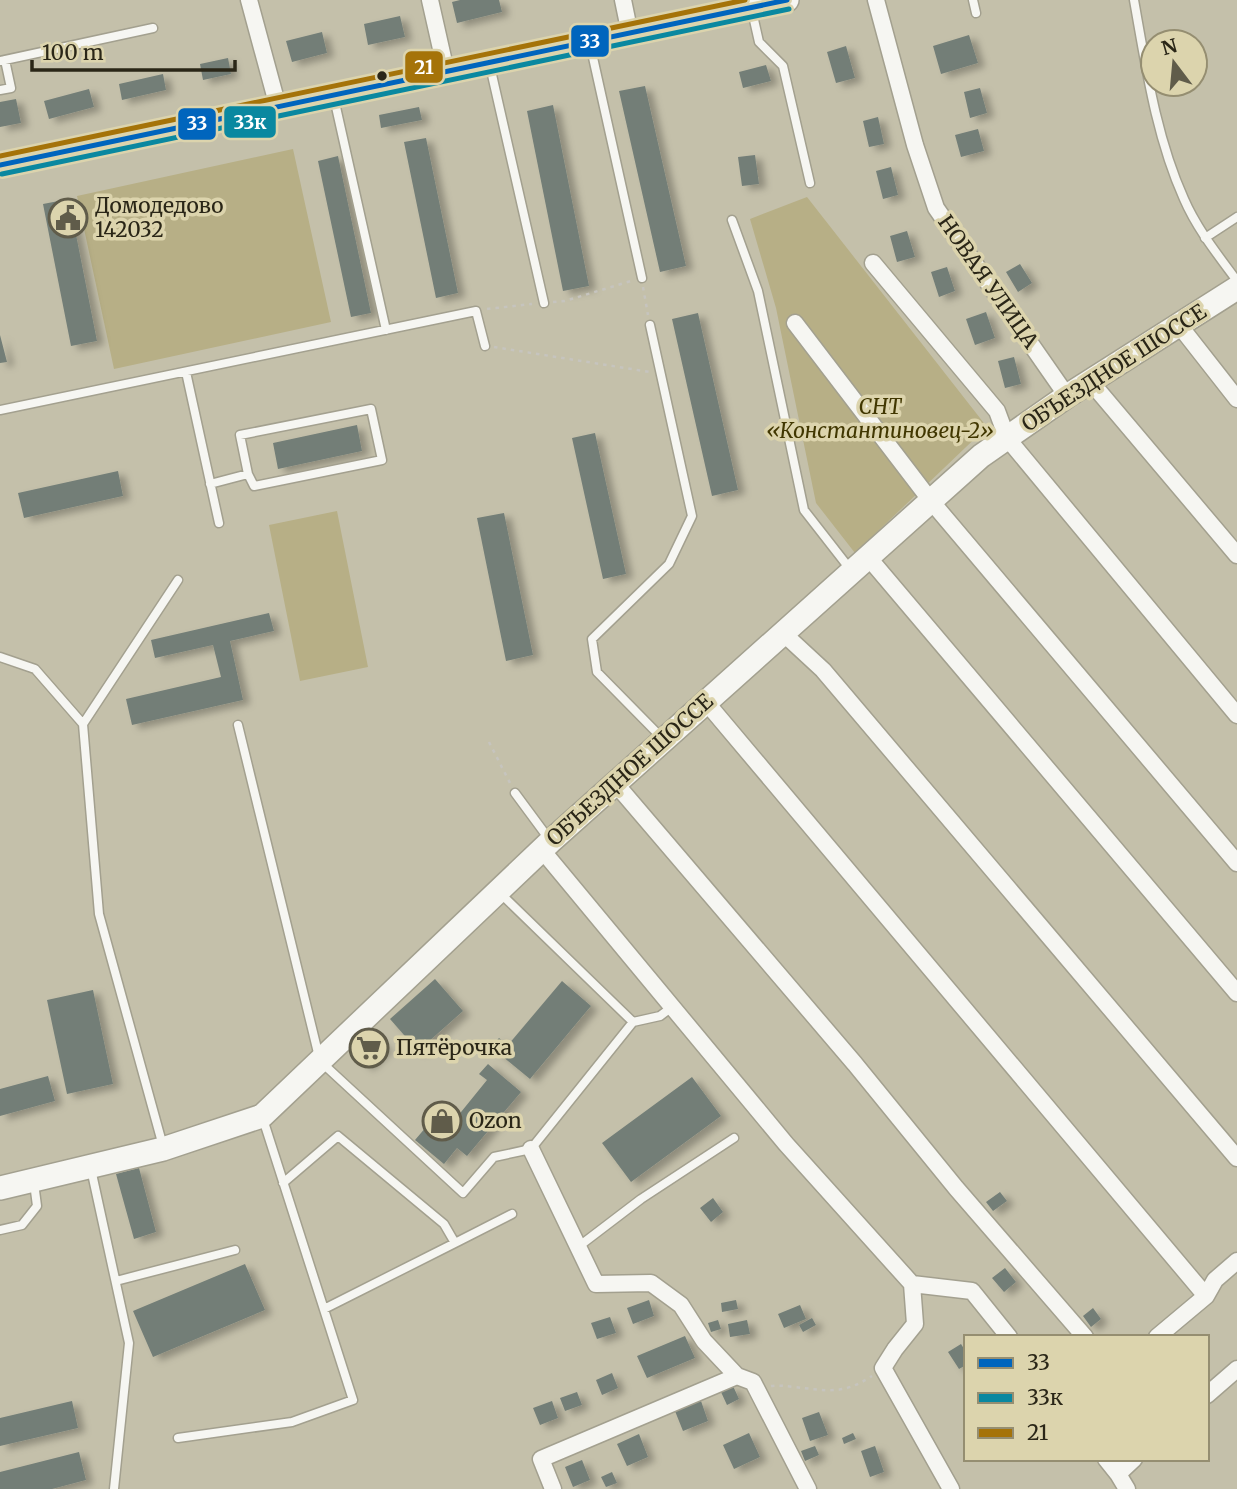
<svg xmlns="http://www.w3.org/2000/svg" width="1237" height="1489" font-family="Merriweather,serif">
<style>
.green{fill:#b7af86}
.building{fill:#737e77;filter:url(#shadow)}
.lines{fill:none;stroke-linecap:round;stroke-linejoin:round}
.lane-casing{stroke:#a3a08f;stroke-width:11}
.street-casing{stroke:#a3a08f;stroke-width:19}
.secondary-casing{stroke:#a3a08f;stroke-width:26}
.path{stroke:#c6c4be;stroke-width:2.5;stroke-dasharray:3.5 5;stroke-linecap:butt}
.lane{stroke:#f6f6f2;stroke-width:8}
.street{stroke:#f6f6f2;stroke-width:16}
.secondary{stroke:#f6f6f2;stroke-width:23}
.bus-1-casing{stroke:#dcd4ad;stroke-width:10}
.bus-2-casing{stroke:#dcd4ad;stroke-width:10}
.bus-3-casing{stroke:#dcd4ad;stroke-width:10}
.bus-1{stroke:#0065bd;stroke-width:5}
.bus-2{stroke:#0a88a0;stroke-width:5}
.bus-3{stroke:#a57309;stroke-width:5}
.bus-dot{fill:#2a2617;stroke:#dcd4ad;stroke-width:2.5}
.labels{text-anchor:middle;stroke-width:7;stroke-linejoin:round;paint-order:stroke}
.poi-label{font-size:21px;fill:#2a2617;stroke:#dcd4ad;text-anchor:start}
.street-label{font-size:21px;fill:#2a2617;stroke:#dcd4ad}
.park-label{font-size:21px;font-style:italic;fill:#413701;stroke:#dcd4ad}
.line-badge{stroke:#dcd4ad;stroke-width:2.5}
.badge-label{font-size:19px;text-anchor:middle;font-weight:bold;fill:#fff}
</style>
<defs>
<filter id="shadow"><feDropShadow dx="7" dy="4" stdDeviation="3.5" flood-color="#0004"/></filter>
</defs>
<rect width="100%" height="100%" fill="#c4c0aa"/>
<path class="green" d="M293,149L331,322L114,369L77,196Z
M807,197L987,427L855,553L816,503L776,308L750,219Z
M337,511L368,667L300,681L269,525Z"/>
<path class="building" d="M460,0H499L502,12L457,23L452,2Z
M400,16L405,37L368,45L364,24Z
M322,32L327,53L292,62L286,41Z
M969,35L978,63L941,74L933,46Z
M846,46L855,78L836,83L827,52Z
M228,58L231,74L203,80L200,64Z
M766,65L771,81L743,88L739,72Z
M163,74L166,90L122,100L119,84Z
M645,86L686,266L660,272L619,91Z
M980,88L987,113L970,118L964,92Z
M89,89L94,107L49,119L44,101Z
M16,99L21,123L0,127V102Z
M553,105L589,286L563,291L527,111Z
M419,107L422,120L381,128L379,115Z
M878,117L884,144L869,147L863,121Z
M978,129L984,151L961,157L955,135Z
M426,138L458,293L436,298L404,142Z
M755,155L759,184L742,186L738,157Z
M338,156L371,313L351,317L318,161Z
M891,167L898,195L883,199L876,171Z
M69,199L97,341L71,346L43,204Z
M907,231L915,257L897,262L890,236Z
M1020,264L1032,283L1018,292L1006,272Z
M947,267L955,291L939,297L931,272Z
M986,312L995,338L975,345L966,319Z
M698,313L738,490L712,496L672,319Z
M0,335L7,362L0,363Z
M1014,357L1021,384L1005,388L998,361Z
M357,425L362,451L278,469L273,443Z
M595,433L626,574L603,579L572,438Z
M118,471L123,496L24,518L18,493Z
M504,513L533,655L506,661L477,518Z
M269,613L274,631L230,641L243,700L132,725L126,699L221,677L213,645L155,658L151,640Z
M435,979L463,1011L418,1051L390,1019Z
M562,981L591,1006L530,1079L491,1047L499,1038L508,1045Z
M93,990L113,1084L67,1094L47,1000Z
M373,1034L386,1048L366,1067L353,1053Z
M488,1064L521,1092L467,1156L457,1148L444,1164L415,1140L444,1106L457,1117L487,1080L479,1074Z
M48,1076L55,1101L0,1116V1089Z
M692,1077L721,1116L631,1182L602,1143Z
M139,1168L156,1232L134,1239L116,1174Z
M1000,1192L1007,1201L993,1211L986,1202Z
M713,1198L723,1212L711,1222L700,1208Z
M245,1264L265,1310L153,1357L133,1311Z
M1005,1268L1016,1282L1004,1292L992,1278Z
M649,1300L654,1316L633,1324L627,1308Z
M736,1300L738,1309L722,1312L721,1303Z
M800,1305L806,1319L784,1328L778,1314Z
M1093,1308L1101,1319L1091,1327L1083,1316Z
M610,1317L616,1333L597,1339L591,1323Z
M812,1318L816,1325L803,1332L799,1325Z
M718,1320L721,1329L711,1332L708,1323Z
M747,1320L750,1334L730,1337L728,1324Z
M685,1336L695,1358L647,1378L637,1356Z
M961,1344L966,1352V1365L959,1369L948,1352Z
M612,1373L618,1388L602,1395L596,1380Z
M733,1386L739,1399L727,1405L721,1392Z
M577,1392L582,1405L565,1411L560,1398Z
M72,1401L78,1428L0,1446V1418Z
M552,1401L558,1418L540,1425L533,1408Z
M701,1401L708,1421L683,1431L675,1411Z
M819,1412L828,1435L810,1441L802,1418Z
M749,1433L760,1457L734,1469L723,1445Z
M853,1433L856,1439L844,1444L842,1438Z
M639,1434L648,1457L627,1466L617,1444Z
M815,1446L819,1455L805,1461L801,1451Z
M875,1446L884,1472L870,1477L861,1451Z
M79,1452L86,1480L52,1489H0V1472Z
M582,1460L590,1480L573,1487L565,1467Z
M612,1472L617,1483L606,1487L601,1477Z"/>
<g class="lines">
<defs>
<path id="lane" d="M973,0L976,13
M1134,0C1146,67 1156,137 1184,199C1197,229 1218,255 1237,281
M752,11L759,42L783,66L810,183
M590,44L642,278
M0,61L153,28
M490,66L544,303
M0,90L11,88L5,60
M334,98L386,330
M732,220L758,291L804,510L850,569
M1205,238L1237,217
M650,325L692,516L669,564L592,639L597,672L662,738
M186,372L219,523
M0,410L476,311L485,346
M210,484L248,474L254,486L382,460L371,409L240,435L248,474
M0,657L35,669L83,724L99,914L163,1146
M83,724L178,580
M238,725L320,1061L463,1193L494,1157L531,1149L633,1022L500,893
M515,793L549,839
M633,1022L660,1016L672,1007
M91,1169L129,1343L114,1489
M283,1183L338,1136L444,1224L455,1243L324,1309
M0,1230L22,1225L37,1206L34,1183
M455,1243L512,1214
M578,1247L641,1199L734,1138
M116,1281L235,1250
M178,1438L292,1422L353,1400L263,1119"/>
<path id="street" d="M249,0L278,107
M430,0L446,71
M623,0L630,34
M876,0L915,145L936,208L1067,396
M873,263L997,411L1007,438L1237,715
M795,323L931,501L1237,863
M1179,325L1237,399
M1090,381L1237,555
M868,557L1237,993
M783,633L823,670L1237,1158
M706,702L1206,1296
M615,783L855,1064L956,1188L1085,1337
M542,850L786,1144L912,1284L972,1291L1009,1337
M531,1149L596,1284L651,1283L681,1305L704,1341L737,1376L753,1382L808,1489
M912,1284L915,1324L895,1349L883,1368L951,1489
M1157,1337L1206,1296L1215,1280L1237,1261
M1207,1395L1237,1369
M1106,1459L1118,1474L1134,1459
M1118,1474L1127,1489
M553,1489L541,1459L737,1376"/>
<path id="secondary" d="M0,165C262,110 525,56 787,0
M0,1188L163,1149L262,1116L551,841L981,456L1067,396L1237,288"/>
</defs>
<use href="#lane" class="lane-casing"/>
<use href="#street" class="street-casing"/>
<use href="#secondary" class="secondary-casing"/>
<path class="path" d="M643,287L648,315
M553,302L565,301L631,281
M487,309L532,304
M494,347L650,372
M489,742L510,783
M771,1386C778,1385 785,1386 793,1387C827,1390 841,1396 872,1376"/>
<use href="#lane" class="lane"/>
<use href="#street" class="street"/>
<use href="#secondary" class="secondary"/>
<defs>
<path id="bus-1" d="M0,165L787,0"/>
<path id="bus-2" d="M2,174L789,9"/>
<path id="bus-3" d="M0,156L745,0"/>
</defs>
<use href="#bus-1" class="bus-1-casing"/>
<use href="#bus-2" class="bus-2-casing"/>
<use href="#bus-3" class="bus-3-casing"/>
<use href="#bus-1" class="bus-1"/>
<use href="#bus-2" class="bus-2"/>
<use href="#bus-3" class="bus-3"/>
</g>
<defs>
<symbol id="civic-ring" viewBox="-11 -11 22 22"><circle r="9.5" fill="#dcd4ad" stroke="#605c4a" stroke-width="1.5"/><path d="M-.6-6.5H3V-4.5H.6V-3L4-1V1h2V6H-6V1h2V-1L-.6-3ZM-1.2 2.5V6h2.4V2.5Z" fill="#605c4a"/></symbol>
<symbol id="supermarket-ring" viewBox="-11 -11 22 22"><circle r="9.5" fill="#dcd4ad" stroke="#605c4a" stroke-width="1.5"/><path d="M-6-5.5h2.5l.6 2H6L4.5 2H-2.5L-4.4-4H-6ZM-1.5 3.2a1.3 1.3 0 1 0 .1 0ZM3 3.2a1.3 1.3 0 1 0 .1 0Z" fill="#605c4a"/></symbol>
<symbol id="shop-ring" viewBox="-11 -11 22 22"><circle r="9.5" fill="#dcd4ad" stroke="#605c4a" stroke-width="1.5"/><path d="M-5-2.5h2.3a2.7 3.5 0 0 1 5.4 0H5L5.5 6h-11ZM-1.5-2.5h3a1.5 2.3 0 0 0-3 0Z" fill="#605c4a"/></symbol>
</defs>
<g fill-rule="evenodd">
<use href="#civic-ring" x="46" y="196" width="44" height="44"/>
<use href="#supermarket-ring" x="347" y="1026" width="44" height="44"/>
<use href="#shop-ring" x="420" y="1099" width="44" height="44"/>
</g>
<circle class="bus-dot" cx="382" cy="76" r="6"/>
<g class="labels">
<g class="poi-label">
<text x="95" y="213">Домодедово<tspan x="95" dy="24">142032</tspan></text>
<text x="396" y="1055">Пятёрочка</text>
<text x="469" y="1128">Ozon</text>
</g>
<g class="street-label">
<text transform="translate(988 282) rotate(55)" y="7">НОВАЯ УЛИЦА</text>
<text transform="translate(1114 368) rotate(-33)" y="7">ОБЪЕЗДНОЕ ШОССЕ</text>
<text transform="translate(630 770) rotate(-42)" y="7">ОБЪЕЗДНОЕ ШОССЕ</text>
</g>
<g class="park-label">
<text x="880" y="414">СНТ<tspan x="880" dy="24">«Константиновец-2»</tspan></text>
</g>
</g>
<g class="line-badge">
<rect x="570" y="24" width="40" height="34" rx="7" fill="#0065bd"/>
<rect x="404" y="50" width="40" height="34" rx="7" fill="#a57309"/>
<rect x="223" y="105" width="54" height="34" rx="7" fill="#0a88a0"/>
<rect x="177" y="107" width="40" height="34" rx="7" fill="#0065bd"/>
</g>
<g class="badge-label">
<text x="590" y="48">33</text>
<text x="424" y="74">21</text>
<text x="250" y="129">33к</text>
<text x="197" y="130">33</text>
</g>
<rect x="964" y="1335" width="245" height="126" fill="#dcd4ad" stroke="#958e71" stroke-width="2"/>
<rect x="978" y="1358" width="35" height="10" fill="#0065bd" stroke="#958e71" stroke-width="2"/>
<text x="1027" y="1370" font-size="21" fill="#2a2617">33</text>
<rect x="978" y="1393" width="35" height="10" fill="#0a88a0" stroke="#958e71" stroke-width="2"/>
<text x="1027" y="1405" font-size="21" fill="#2a2617">33к</text>
<rect x="978" y="1428" width="35" height="10" fill="#a57309" stroke="#958e71" stroke-width="2"/>
<text x="1027" y="1440" font-size="21" fill="#2a2617">21</text>
<g transform="translate(1174 63) rotate(344)"><circle r="33" fill="#dcd4ad" stroke="#958e71" stroke-width="2"/>
<path d="M0-5L12 26L0 18L-12 26Z" fill="#605c4a"/>
<text y="-10" font-size="19" font-weight="bold" text-anchor="middle" fill="#2a2617">N</text>
</g>
<path d="M32 60v10h203v-10" fill="none" stroke="#2a2617" stroke-width="3.5"/>
<text x="42" y="60" font-size="21" fill="#2a2617" stroke="#dcd4ad" stroke-width="5" paint-order="stroke">100 m</text>
</svg>
